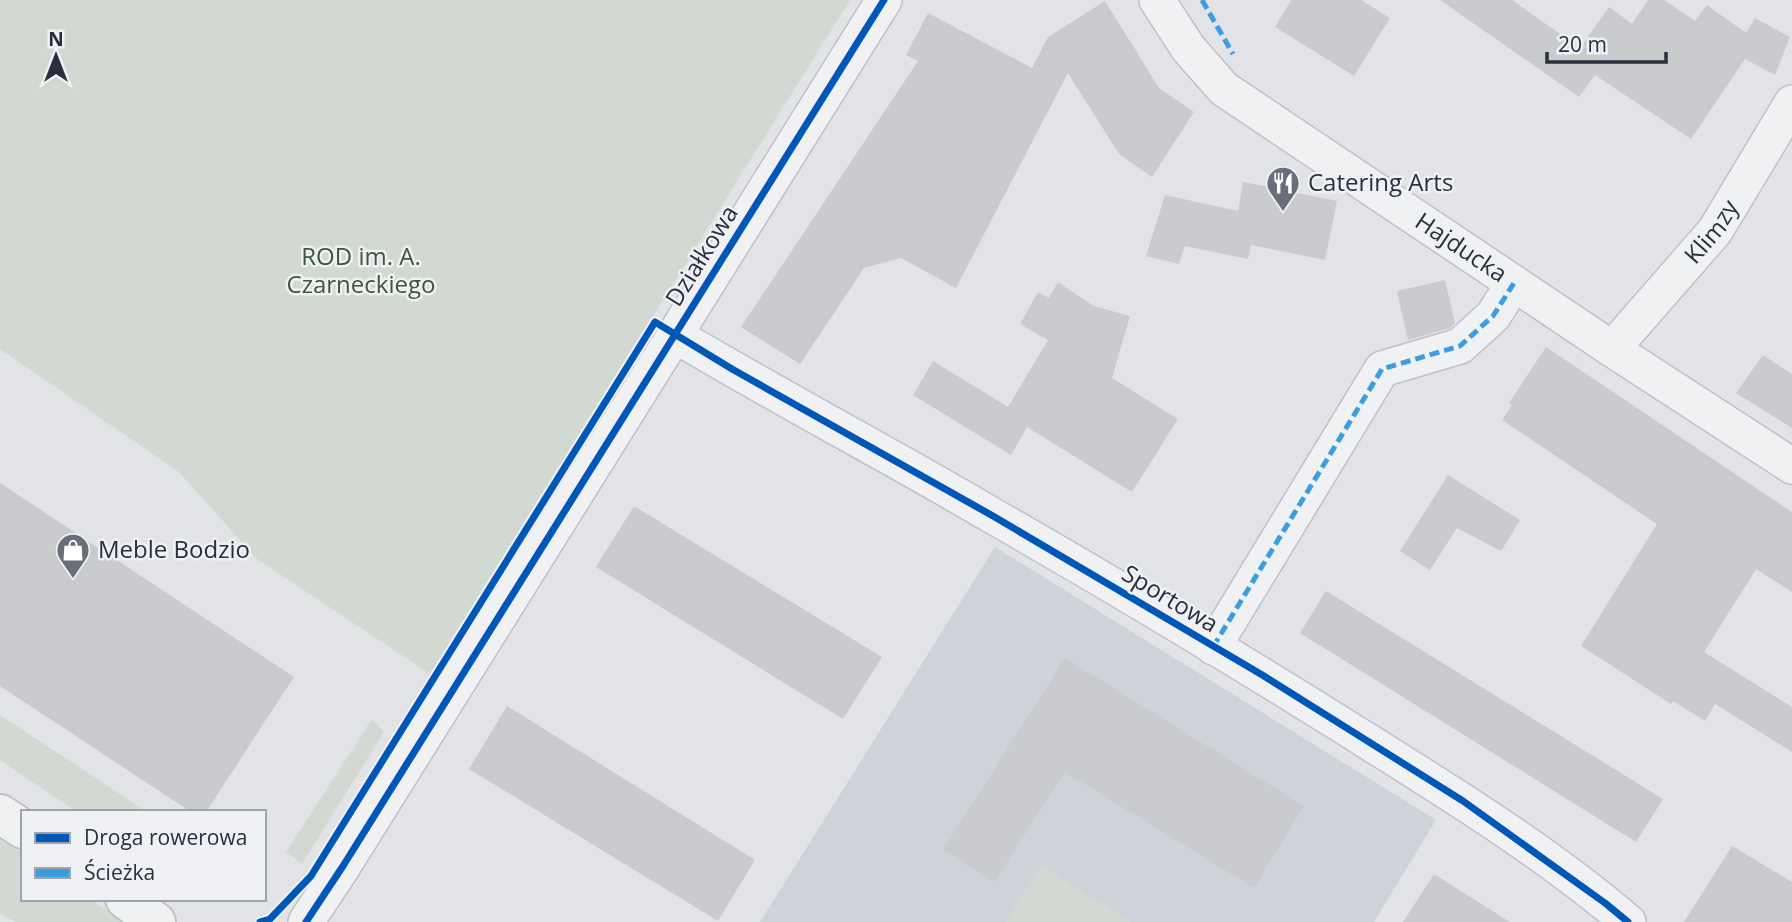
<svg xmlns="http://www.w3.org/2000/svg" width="1792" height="922" font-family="'Open Sans',sans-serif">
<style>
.built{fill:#d0d2d9}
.green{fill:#d1d9d2}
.building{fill:#cacbce}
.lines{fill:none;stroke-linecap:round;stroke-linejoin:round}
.minor-casing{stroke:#c0c1c4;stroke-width:38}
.tertiary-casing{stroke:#c0c1c4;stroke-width:42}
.minor{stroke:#f0f1f3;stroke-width:35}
.tertiary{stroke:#f0f1f3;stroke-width:38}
.quiet{stroke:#3d9de3;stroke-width:5;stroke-dasharray:10 5;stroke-linecap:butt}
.cycleway-casing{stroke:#eff1f5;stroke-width:11}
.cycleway{stroke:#0057b8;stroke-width:7}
.labels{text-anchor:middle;stroke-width:5;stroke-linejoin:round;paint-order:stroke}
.poi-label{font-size:24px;fill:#2a2f3d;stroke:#eff1f5;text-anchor:start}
.street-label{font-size:24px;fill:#2a2f3d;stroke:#eff1f5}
.park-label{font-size:24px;fill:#3c5739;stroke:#eff1f5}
</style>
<rect width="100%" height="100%" fill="#e1e3e6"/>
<path class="built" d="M995,547L1436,820L1374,922H760Z"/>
<path class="green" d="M0,0H850L430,674L257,559L179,472L0,349Z
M0,715L147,812H77L0,760Z
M372,719L384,732L302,864L286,852Z
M0,839L23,854V899H90L123,922H15L0,913Z
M1041,866L1131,922H1006Z"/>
<path class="building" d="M1291,0H1361L1390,18L1354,76L1275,27Z
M1440,0H1512L1580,48L1609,7L1632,24L1648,0H1664L1695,21L1707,5L1746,33L1755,18L1790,37L1775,75L1745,59L1691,139L1595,75L1579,97Z
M1105,1L1159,88L1194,112L1152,177L1119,154L1068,73L956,288L901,258L864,268L800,364L741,327L918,61L906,55L928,13L1032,68L1048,37Z
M1243,182L1337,201L1325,260L1251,245L1248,259L1185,246L1179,264L1146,256L1165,195L1238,211Z
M1445,280L1455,323L1450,328L1408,340L1397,291Z
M1058,282L1094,306L1130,316L1112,378L1178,419L1132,492L1027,427L1011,455L913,395L933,361L1008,407L1048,340L1020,324L1038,292L1049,298Z
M1546,347L1792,512V592L1756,569L1704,652L1792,707V752L1715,704L1705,721L1673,701L1671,704L1581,646L1657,524L1502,420L1512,405L1509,403Z
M1763,355L1792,374V428L1736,393Z
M1448,475L1520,520L1501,551L1457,528L1430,570L1400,551Z
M0,483L294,677L206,812H191L0,686Z
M634,506L882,657L843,719L596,567Z
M1326,591L1663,799L1636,842L1300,633Z
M1065,658L1304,806L1254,888L1065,772L994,882L943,850Z
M507,706L755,860L718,921L469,769Z
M1732,846L1792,882V922H1684Z
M1434,874L1510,922H1403Z"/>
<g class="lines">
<defs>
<g id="minor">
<path id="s1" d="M1157,0L1188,48L1224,89L1612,349L1792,466"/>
<path d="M675,335C780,398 888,454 993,516C1112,584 1230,655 1345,727C1442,788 1541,848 1628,922"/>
<path id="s2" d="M1612,349L1715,231L1792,103"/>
<path d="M1213,647L1382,369L1460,346L1493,316L1514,283"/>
<path d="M306,922L343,866L884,0"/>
</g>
<path id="tertiary" d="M0,814L23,829
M125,899L156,922"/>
</defs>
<use href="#minor" class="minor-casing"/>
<use href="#tertiary" class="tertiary-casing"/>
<use href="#minor" class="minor"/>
<use href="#tertiary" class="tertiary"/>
<path class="quiet" d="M1202,0L1233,54
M1213,647L1382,369L1460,346L1493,316L1514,283"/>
<defs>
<path id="cycleway" d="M260,922L270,919L311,876L655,322L732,369L993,516L1264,676L1463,801L1605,903L1628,922
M306,922L343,866L884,0"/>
</defs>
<use href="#cycleway" class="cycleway-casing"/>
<use href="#cycleway" class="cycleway"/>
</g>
<defs>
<symbol id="restaurant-pin" viewBox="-11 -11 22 30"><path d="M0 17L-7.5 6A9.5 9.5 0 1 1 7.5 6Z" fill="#6a6e78" stroke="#eff1f5"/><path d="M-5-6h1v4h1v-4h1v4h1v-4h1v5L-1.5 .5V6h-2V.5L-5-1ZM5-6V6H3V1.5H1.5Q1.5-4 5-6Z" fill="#fff"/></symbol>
<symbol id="shop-pin" viewBox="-11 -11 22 30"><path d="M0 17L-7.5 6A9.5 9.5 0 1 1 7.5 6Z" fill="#6a6e78" stroke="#eff1f5"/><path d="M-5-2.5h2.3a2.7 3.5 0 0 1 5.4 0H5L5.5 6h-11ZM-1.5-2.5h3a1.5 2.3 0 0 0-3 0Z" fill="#fff"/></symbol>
</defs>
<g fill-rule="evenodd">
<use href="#restaurant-pin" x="1264" y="164" width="38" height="52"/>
<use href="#shop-pin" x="54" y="531" width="38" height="52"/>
</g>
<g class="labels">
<g class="poi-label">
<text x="1308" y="191">Catering Arts</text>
<text x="98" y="558">Meble Bodzio</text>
</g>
<g class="street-label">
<text dy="8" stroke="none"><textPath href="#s2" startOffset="154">Klimzy</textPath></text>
<text dy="8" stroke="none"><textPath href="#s1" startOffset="397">Hajducka</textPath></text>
<text transform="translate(702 256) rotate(-58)" y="8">Działkowa</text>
<text transform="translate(1170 599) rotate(31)" y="8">Sportowa</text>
</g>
<g class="park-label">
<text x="361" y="265">ROD im. A.<tspan x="361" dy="28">Czarneckiego</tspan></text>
</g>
</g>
<rect x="21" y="810" width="245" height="91" fill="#eff1f5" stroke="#a0a3ab" stroke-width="2"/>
<rect x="35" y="833" width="35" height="10" fill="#0057b8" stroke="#a0a3ab" stroke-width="2"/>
<text x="84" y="845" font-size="21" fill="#2a2f3d">Droga rowerowa</text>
<rect x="35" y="868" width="35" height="10" fill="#3d9de3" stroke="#a0a3ab" stroke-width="2"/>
<text x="84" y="880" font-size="21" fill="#2a2f3d">Ścieżka</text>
<g transform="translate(56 56)" stroke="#eff1f5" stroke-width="5" paint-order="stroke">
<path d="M0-5L12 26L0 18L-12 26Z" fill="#2a2f3d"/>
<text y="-10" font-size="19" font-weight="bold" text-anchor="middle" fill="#2a2f3d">N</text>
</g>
<path d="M1547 52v10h119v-10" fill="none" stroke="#2a2f3d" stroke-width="3.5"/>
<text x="1558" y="52" font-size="21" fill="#2a2f3d" stroke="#eff1f5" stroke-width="5" paint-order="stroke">20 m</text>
</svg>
